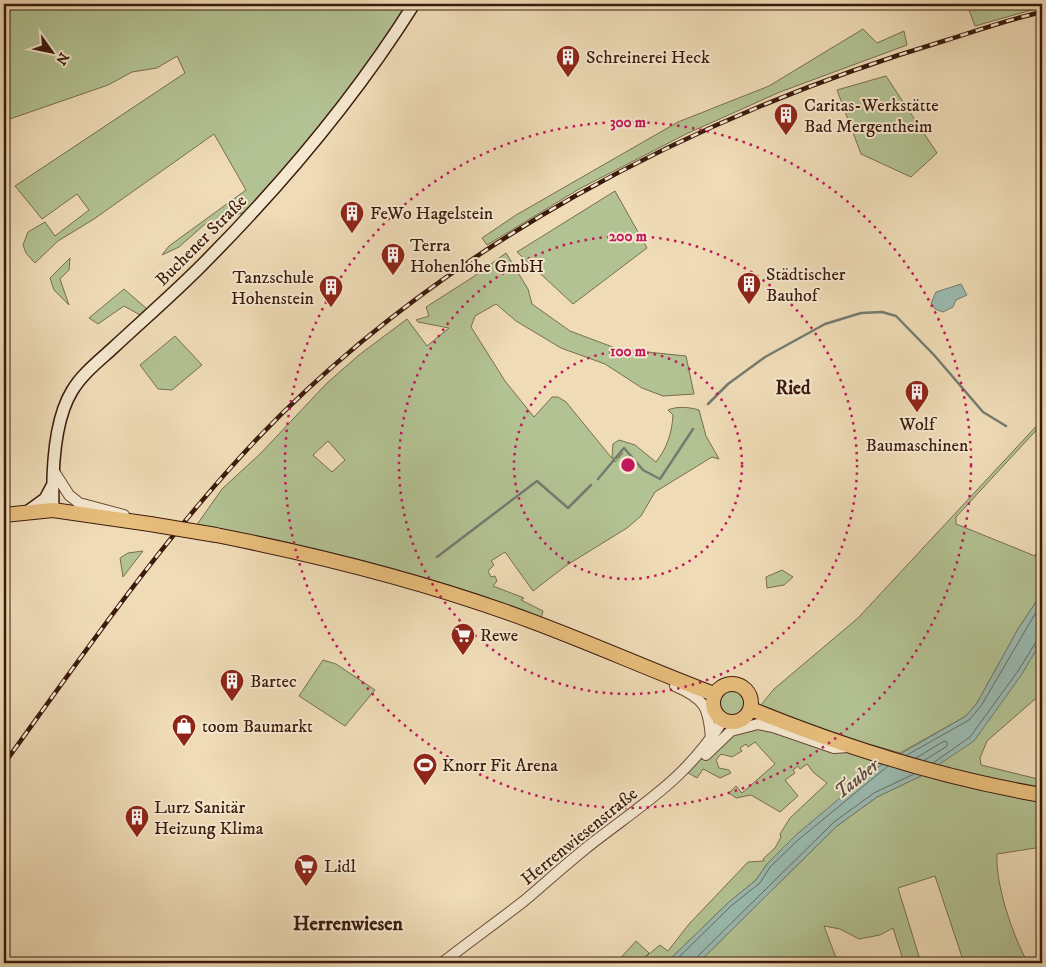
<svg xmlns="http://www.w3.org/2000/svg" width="1046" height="967" font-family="'IM FELL DW Pica',serif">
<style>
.green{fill:#b3c293;stroke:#776e50;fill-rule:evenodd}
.water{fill:#9abbb2;stroke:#747b70}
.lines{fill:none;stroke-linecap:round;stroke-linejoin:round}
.shore{stroke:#6a6a5f;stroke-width:1}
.stream{stroke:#747b70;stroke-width:2.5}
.tertiary-casing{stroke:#684a37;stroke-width:12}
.secondary-casing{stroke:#3b1a0c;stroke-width:14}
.primary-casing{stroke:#3b1a0c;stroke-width:16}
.tertiary{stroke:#f5e8d0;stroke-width:10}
.secondary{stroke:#f5e8d0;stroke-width:11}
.primary{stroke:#e8be7c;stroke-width:14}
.rail-casing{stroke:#3b1a0c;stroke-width:4.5}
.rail{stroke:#f5e8d0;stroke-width:2.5;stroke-dasharray:8;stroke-linecap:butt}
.primary-bridge-casing{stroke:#3b1a0c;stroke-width:16;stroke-linecap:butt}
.primary-bridge{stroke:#e8be7c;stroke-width:14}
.ring{fill:none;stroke:#c2185b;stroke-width:2.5;stroke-dasharray:2.5 5}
.labels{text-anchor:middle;stroke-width:4;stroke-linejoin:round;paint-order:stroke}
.poi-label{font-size:18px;fill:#3b1a0c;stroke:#f5e8d0;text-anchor:start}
.street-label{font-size:18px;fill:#3b1a0c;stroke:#f5e8d0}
.neighbourhood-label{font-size:19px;font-weight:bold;fill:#3b1a0c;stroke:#f5e8d0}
.water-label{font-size:19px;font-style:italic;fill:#584a3e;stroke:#f5e8d0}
.quarter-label{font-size:20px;font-weight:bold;fill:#3b1a0c;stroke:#f5e8d0}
.centre{fill:#c2185b;stroke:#f5e8d0;stroke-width:2.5}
.ring-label{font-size:15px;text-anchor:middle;font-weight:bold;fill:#c2185b;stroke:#f5e8d0;stroke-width:4;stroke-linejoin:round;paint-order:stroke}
</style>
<rect width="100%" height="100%" fill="#efdcb7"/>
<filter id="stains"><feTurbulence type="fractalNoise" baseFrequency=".004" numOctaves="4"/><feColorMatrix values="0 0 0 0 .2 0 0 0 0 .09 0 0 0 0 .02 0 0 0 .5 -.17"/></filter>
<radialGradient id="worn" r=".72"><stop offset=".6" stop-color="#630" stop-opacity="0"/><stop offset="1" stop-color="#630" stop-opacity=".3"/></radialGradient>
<path class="green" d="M4,4H414L385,49L249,211L205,224L179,247L162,255L169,246L246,190L214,134L94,219L58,241L35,263L26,253L23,245L28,232L45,222L55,236L89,210L77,194L42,219L15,186L185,73L177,56L157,68L132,72L108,85L4,121Z
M971,4H1013L1014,6L1042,4V7L975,26L969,10Z
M863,29L877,43L904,31L907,45L780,92L686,134L579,189L487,245L482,238L516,215L678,122L769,86Z
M886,76L937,153L911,177L861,154L837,90Z
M615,191L647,248L573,304L517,252Z
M506,253L528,289L532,304L570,331L618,349L686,356L694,394L663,396L642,388L605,364L561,348L516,321L496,304L475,316L471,327L505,381L534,417L552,397H558L566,402L615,462L623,453L616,459L612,457L613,444L619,440L635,445L656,462C667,448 672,433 673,415L668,410C677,406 689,407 699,410L706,436L719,459L712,457L655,492L641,516L627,528L567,565L533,591L505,552L491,561L494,565L488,571L491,577L495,576L497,581L493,586L524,598L521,600L543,611L541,619L196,526L222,489L261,453L327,383L359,355L407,319L427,346L449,328L418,322L416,320L429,316L426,307L473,277ZM328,441L345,460L332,472L313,455Z
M70,258L69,270L60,279L69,305L54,290L50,278Z
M124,289L147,309L140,315L124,306L98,324L89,318Z
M175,336L202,365L172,390L158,389L140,365Z
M1042,420V424L956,517V524L1035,556L1042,543V593L1018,629L977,703L966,716L900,753L872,745L863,751L756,711L774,689L858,618Z
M143,551L123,577L120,558L128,553Z
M782,570L793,577L784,585L767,588L766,577Z
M1042,640V693L987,741L980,758L981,765L1042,780V847L997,854C995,883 1013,937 1028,963H964L935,876L898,888L921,963H904L893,928L880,935L859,939L840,929L824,926L838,963H698L837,826L877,797L923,775L1038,649Z
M323,660L336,664L375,690L345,726L299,696Z
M713 703a19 19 0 1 1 38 0a19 19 0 1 1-38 0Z
M773,727L882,764L795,836L767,864L756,880L729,902L666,963H616L636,941L649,953L643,959L660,945L668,951L689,924L748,862L764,861L763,859L775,848L781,837L780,834L790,818L827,783L814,773L807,764L800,769L798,766L793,770L795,773L785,780L798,796L780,812L751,795L736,798L729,793L736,786L742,793L775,764L755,742L748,747L746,744L740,748L742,751L732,757L721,754L716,760L719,768L729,770L731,773L720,778L703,769L697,778L685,771L704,757L731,731Z"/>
<path class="water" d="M961,284L967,295L956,300L953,307L943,312L935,309L931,303L936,292Z
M1042,593V640L1022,674L974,741L923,775L877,797L837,826L698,963H666L729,902L756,880L767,864L795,836L873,770L966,716L977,703L1018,629Z"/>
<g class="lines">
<path class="shore" d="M907,755L969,720L981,706L1042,602
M916,758L944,741L947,742V746L925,760
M933,763L970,737L1018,671L1036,642L1042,639
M673,963L732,905L760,883L770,867L798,840L888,766
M695,963L696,958L834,822L874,793L914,774"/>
<path class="stream" d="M708,404L728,384L765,357L825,324L861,313L882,312L896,316L934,355L983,412L1006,426
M598,479L624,448L643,470L660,479L693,429
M437,557L537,481L568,508L591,485
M1036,647L1042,652"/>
<defs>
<path id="tertiary" d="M55,473L69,495L79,503L124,515
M675,686C705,699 709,707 711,740
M706,755L731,731L758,724L773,727L834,748L849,747
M442,963C469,942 497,922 524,901C544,884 564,866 585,849C639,806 685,781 723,720"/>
<path id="secondary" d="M53,510C52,475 53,422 72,391C82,374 99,361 113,348C142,321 172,295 199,268C280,187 353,101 414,4
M27,512L45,499L53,484"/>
<path id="primary" d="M4,515L53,510L150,524
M216,535C322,556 430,583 531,621C593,644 653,671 714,694
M713 703a19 19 0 1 1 38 0a19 19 0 1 1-38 0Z
M751,709C844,747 942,778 1042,795"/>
</defs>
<use href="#tertiary" class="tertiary-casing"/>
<use href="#secondary" class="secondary-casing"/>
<use href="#primary" class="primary-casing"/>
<use href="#tertiary" class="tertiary"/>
<use href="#secondary" class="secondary"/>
<use href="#primary" class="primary"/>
<defs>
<path id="rail" d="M4,764C84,653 162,540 256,440C441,246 693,116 947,40C979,30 1010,19 1042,12"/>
</defs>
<use href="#rail" class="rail-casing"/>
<use href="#rail" class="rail"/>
<defs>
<path id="primary-bridge" d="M150,524L216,535"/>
</defs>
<use href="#primary-bridge" class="primary-bridge-casing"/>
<use href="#primary-bridge" class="primary-bridge"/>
</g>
<g class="ring">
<circle cx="628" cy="465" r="114"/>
<circle cx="628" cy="465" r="229"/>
<circle cx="628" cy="465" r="343"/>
</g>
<defs>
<symbol id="building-pin" viewBox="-11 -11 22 30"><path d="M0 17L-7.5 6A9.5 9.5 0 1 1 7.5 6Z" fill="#8f2418" stroke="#f5e8d0"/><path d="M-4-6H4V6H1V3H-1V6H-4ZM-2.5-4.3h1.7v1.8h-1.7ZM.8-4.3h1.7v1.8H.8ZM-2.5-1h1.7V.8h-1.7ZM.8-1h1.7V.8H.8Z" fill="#fff"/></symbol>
<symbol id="supermarket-pin" viewBox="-11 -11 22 30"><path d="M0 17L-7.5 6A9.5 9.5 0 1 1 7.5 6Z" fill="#8f2418" stroke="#f5e8d0"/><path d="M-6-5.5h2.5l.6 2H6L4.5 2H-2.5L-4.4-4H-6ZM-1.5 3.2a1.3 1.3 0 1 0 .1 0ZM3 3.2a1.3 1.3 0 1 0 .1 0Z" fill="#fff"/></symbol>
<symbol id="shop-pin" viewBox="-11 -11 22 30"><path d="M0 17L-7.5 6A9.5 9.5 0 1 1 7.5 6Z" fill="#8f2418" stroke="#f5e8d0"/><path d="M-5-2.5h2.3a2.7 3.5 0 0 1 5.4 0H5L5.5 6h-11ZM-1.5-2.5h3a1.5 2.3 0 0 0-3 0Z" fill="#fff"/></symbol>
<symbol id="stadium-pin" viewBox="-11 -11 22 30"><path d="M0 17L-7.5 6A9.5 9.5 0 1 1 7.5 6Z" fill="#8f2418" stroke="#f5e8d0"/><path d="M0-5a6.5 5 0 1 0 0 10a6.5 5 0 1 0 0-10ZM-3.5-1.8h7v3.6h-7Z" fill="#fff"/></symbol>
</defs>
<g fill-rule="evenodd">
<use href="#building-pin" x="554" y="43" width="28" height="38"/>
<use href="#building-pin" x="772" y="101" width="28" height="38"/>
<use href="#building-pin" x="338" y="199" width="28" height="38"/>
<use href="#building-pin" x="379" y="241" width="28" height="38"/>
<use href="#building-pin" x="735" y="270" width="28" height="38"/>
<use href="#building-pin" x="317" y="273" width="28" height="38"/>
<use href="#building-pin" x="903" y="378" width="28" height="38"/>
<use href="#supermarket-pin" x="449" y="621" width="28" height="38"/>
<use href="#building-pin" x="218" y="667" width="28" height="38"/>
<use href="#shop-pin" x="170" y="712" width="28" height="38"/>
<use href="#stadium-pin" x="411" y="751" width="28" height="38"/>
<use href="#building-pin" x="123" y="803" width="28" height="38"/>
<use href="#supermarket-pin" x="292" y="852" width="28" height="38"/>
</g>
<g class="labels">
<g class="poi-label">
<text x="586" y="63">Schreinerei Heck</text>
<text x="804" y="111">Caritas-Werkstätte<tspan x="804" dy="21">Bad Mergentheim</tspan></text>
<text x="370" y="219">FeWo Hagelstein</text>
<text x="410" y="251">Terra<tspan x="410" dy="21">Hohenlohe GmbH</tspan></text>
<text x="766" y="280">Städtischer<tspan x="766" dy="21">Bauhof</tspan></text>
<text x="314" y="283" text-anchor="end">Tanzschule<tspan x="314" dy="21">Hohenstein</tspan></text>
<text x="917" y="430" text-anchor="middle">Wolf<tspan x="917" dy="21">Baumaschinen</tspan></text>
<text x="480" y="641">Rewe</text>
<text x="250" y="687">Bartec</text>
<text x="202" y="732">toom Baumarkt</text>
<text x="442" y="771">Knorr Fit Arena</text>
<text x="154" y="813">Lurz Sanitär<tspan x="154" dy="21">Heizung Klima</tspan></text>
<text x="324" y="872">Lidl</text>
</g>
<g class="street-label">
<text transform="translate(201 240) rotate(-45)" y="6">Buchener Straße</text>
<text transform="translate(579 836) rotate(-39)" y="6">Herrenwiesenstraße</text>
</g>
<g class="neighbourhood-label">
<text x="793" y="394">Ried</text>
</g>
<g class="water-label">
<text transform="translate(856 778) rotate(-39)" y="7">Tauber</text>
</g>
<g class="quarter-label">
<text x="348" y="930">Herrenwiesen</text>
</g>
</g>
<circle cx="628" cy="465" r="8" class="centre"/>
<g class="ring-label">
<text x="628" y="127">300 m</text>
<text x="628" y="241">200 m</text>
<text x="628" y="356">100 m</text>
</g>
<rect width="1046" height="967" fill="none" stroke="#efdcb7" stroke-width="20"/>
<rect x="5" y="5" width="1036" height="957" fill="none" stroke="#3b1a0c" stroke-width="2.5"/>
<rect x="10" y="10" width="1026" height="947" fill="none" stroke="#3b1a0c"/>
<g transform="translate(52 52) rotate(123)" stroke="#f5e8d0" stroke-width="4" paint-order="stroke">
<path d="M0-4L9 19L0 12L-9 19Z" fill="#3b1a0c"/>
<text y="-8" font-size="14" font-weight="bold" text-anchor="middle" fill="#3b1a0c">N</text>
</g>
<rect width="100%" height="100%" filter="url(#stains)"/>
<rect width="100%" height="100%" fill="url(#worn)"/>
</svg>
